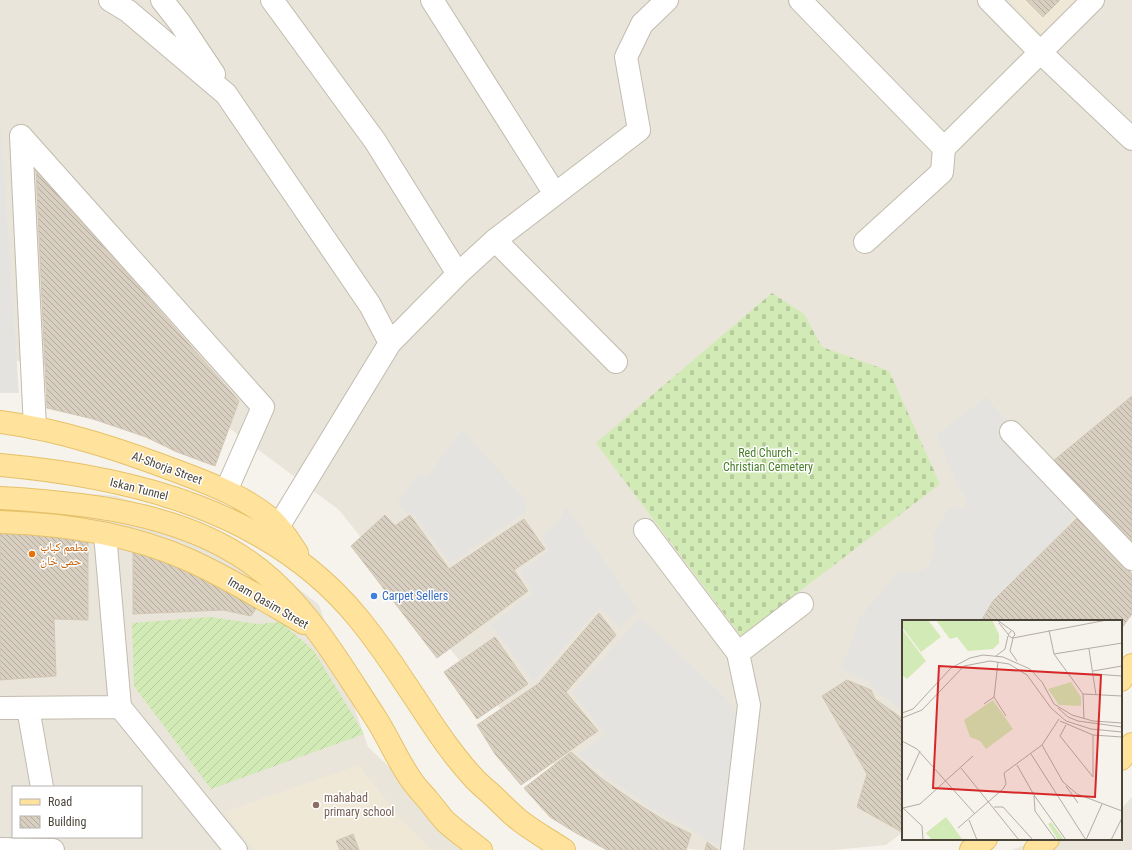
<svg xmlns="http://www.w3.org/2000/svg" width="1132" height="850" font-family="'Roboto Condensed','Noto Naskh Arabic',sans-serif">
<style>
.residential{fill:#eae5da;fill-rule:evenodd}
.education{fill:#efe8d6}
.cemetery{fill:url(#cemetery-stones)}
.garden{fill:url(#garden-furrows)}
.parking{fill:#e5e3e0}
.building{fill:url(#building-back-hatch);stroke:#d3c7b4}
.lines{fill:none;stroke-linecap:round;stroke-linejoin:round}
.minor-casing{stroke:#c2bbae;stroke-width:24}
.major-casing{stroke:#e6c16a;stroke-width:24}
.minor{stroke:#fff;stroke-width:22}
.major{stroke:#ffe39c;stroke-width:22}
.food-dot{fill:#e8710a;stroke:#fff;stroke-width:1.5}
.shop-dot{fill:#3f7fe0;stroke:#fff;stroke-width:1.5}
.education-dot{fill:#8d6e63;stroke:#fff;stroke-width:1.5}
.labels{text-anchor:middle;stroke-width:3;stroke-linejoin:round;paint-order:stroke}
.park-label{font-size:12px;fill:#4a7f2a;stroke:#fff}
.street-label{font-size:12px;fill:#4b4439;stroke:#fff}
.food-label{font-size:12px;fill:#c56008;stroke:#fff;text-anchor:start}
.shop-label{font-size:12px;fill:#366cbe;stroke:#fff;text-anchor:start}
.education-label{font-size:12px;fill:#785e54;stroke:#fff;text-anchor:start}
.inset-road{fill:none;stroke:#b2ada4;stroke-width:1}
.view{fill:#d62828;fill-opacity:0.15;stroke:#d62828;stroke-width:2}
.inset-edge{fill:none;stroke:#4b4439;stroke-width:2}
</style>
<defs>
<pattern id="cemetery-stones" width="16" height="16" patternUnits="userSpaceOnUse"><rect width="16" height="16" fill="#d2eab5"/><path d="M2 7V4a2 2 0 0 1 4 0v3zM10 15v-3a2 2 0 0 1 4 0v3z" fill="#b6ca9c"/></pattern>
<pattern id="garden-furrows" width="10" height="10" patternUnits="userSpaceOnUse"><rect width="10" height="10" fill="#d2eab5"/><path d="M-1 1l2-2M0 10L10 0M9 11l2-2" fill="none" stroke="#b6ca9c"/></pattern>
<pattern id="building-back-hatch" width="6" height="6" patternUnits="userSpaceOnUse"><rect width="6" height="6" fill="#d8cfc1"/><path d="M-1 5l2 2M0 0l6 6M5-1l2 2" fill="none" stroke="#b1aa9e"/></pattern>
</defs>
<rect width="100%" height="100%" fill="#f6f3ec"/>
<path class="residential" d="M0,0H1132V528L903,621V832L886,845L833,850H699L653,845L577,788L483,690L339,510L161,377L0,359Z
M0,486L116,496L236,539L319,605L368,747L477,850H0ZM13,787H141V837H13Z
M1132,797V850H1011L1043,839H1121V809Z"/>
<path class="education" d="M1008,0H1081L1046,38Z
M359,765L402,820L431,850H254L224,812Z"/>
<path class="cemetery" d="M772,293L804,314L822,347L889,371L940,484L741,636L596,443Z"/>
<path class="garden" d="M210,617L257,624L281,622L314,651L364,734L211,789L134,686L132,623Z"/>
<path class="parking" d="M0,115L19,393H0Z
M986,397L1083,505L992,621H903V711L880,694L869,682L840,668L849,648L860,617L899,571L912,573L921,571L929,565L933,556L935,546L932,537L949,508L965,509L966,499L959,488L936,435Z
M462,429L525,500L526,512L450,563L415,515L407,513L397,503L419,473L427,477Z
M566,506L638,610L620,628L600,607L533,682L491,624L533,593L521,571L549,551L542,535L558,522Z
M640,617L727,699L741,727L725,850L692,830L651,808L615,782L578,754L606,734L572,693Z"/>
<path class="building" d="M1026,0H1060L1043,17Z
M36,170L239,401L215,466L177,452L146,437L93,419L47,408Z
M1132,396V555L1053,461Z
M1082,513L1132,574V614L1121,629V621H981L993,601Z
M385,515L395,526L410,515L449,569L524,519L545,549L514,570L528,591L437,658L351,546Z
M0,531L88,535V620L54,619L56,676L0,680Z
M133,547L197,570L258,605L251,616L223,610L133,614Z
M599,613L616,635L566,692L598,731L521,785L495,754L477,725L538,684Z
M495,637L528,684L477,719L444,672Z
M847,680L871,690L875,699L903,719V829L900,831L857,807L867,774L822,696Z
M571,752L601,778L635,802L667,822L691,834L686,850H607L576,833L550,817L524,788Z
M353,834L359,850H340L336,841Z
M707,842L718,850H705Z"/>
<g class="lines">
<defs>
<path id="minor" d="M110,0L128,11L226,94L370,305L390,343
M162,0L180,23L214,74
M272,0L375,141L458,274
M432,0L555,194
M800,0L944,148
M989,0L1040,52L1132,139
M21,136L263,407L226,491
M21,136L35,428
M495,240L616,362
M865,242L942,172L944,148L1093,0
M1011,432L1132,559
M278,527L390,343L458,274L495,240L639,130L626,57L642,24L667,0
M645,530L738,653L749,705L732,850
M105,534L120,707L236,850
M738,653L802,604
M0,708L120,707
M28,708L42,787
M0,849L53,850"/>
<path id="major" d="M0,422C61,430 121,450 179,472C211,484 245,497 271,519C282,529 289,541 297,553
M0,465C133,477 271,511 359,619C376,640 392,663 407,686C428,717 447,749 472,776C477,782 484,788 490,793C500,802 509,812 519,820C533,831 549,840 564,850
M0,498C93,503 201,515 272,580C314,618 344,670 375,717C388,737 397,759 410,778C415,786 422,793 428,800C434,807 440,816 446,822C457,832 470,841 481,850
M0,522C63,524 131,534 189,560C229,578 266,601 304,623
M1121,680L1132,665
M1121,759L1132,744
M971,850L986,839
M1035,850L1048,839"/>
</defs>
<use href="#minor" class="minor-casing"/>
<use href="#major" class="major-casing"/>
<use href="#minor" class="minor"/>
<use href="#major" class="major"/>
</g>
<circle class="food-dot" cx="32" cy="554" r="4"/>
<circle class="shop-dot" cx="374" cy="596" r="4"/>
<circle class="education-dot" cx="316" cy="805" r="4"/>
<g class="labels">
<g class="park-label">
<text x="768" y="457">Red Church -<tspan x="768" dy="14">Christian Cemetery</tspan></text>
</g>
<g class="street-label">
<text transform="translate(167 468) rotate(20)" y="4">Al-Shorja Street</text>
<text transform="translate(139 489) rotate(14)" y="4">Iskan Tunnel</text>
<text transform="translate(268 603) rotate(30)" y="4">Imam Qasim Street</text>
</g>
<g class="food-label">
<text x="40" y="551">مطعم كباب<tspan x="40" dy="14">حمى خان</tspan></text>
</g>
<g class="shop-label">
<text x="382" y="600">Carpet Sellers</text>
</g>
<g class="education-label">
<text x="324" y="802">mahabad<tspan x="324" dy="14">primary school</tspan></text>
</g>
</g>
<g transform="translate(902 620)">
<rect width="220" height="220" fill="#f6f3ec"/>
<path d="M0,0H26L39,17L19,32L0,7Z" fill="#d2eab5"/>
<path d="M44,197L60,219L61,220H30L24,213Z" fill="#d2eab5"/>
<path d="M0,9L24,41L5,59L0,55ZM91,80L111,109L84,129L78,121L68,117L62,100Z" fill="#d2eab5"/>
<path d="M34,0H90L97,14V23L91,29L66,31L55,17L48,19Z" fill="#d2eab5"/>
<path d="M169,62L179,77V86L157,85L146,69ZM149,202L162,220H156L146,204Z" fill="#d2eab5"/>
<path class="inset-road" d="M95,0L112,12L113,15L110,18L106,15L109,11M97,3L106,14M147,10L152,34L181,74L182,99M187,29L194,75M152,34L220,23M94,36L103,29L106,16M115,41L108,31L111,18L205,0M96,42L92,77L104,96M191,51L220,46M192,54L220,56M181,74L220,76M82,84L92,77M156,88L166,97L176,101L220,107M0,93L11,89L49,48L68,38L81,35L101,37L128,49L140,62L152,84L170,95L191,101L220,103M0,98L20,90L62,46L88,41L107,44L125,55L149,88L164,101L189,109L220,112M158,101L191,115L220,117M164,105L158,116L191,157M0,121L15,129L73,194M140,125L161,162L175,174L220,191M129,134L184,220M115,145L132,175L164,220M59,148L117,220M191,157V115M5,160L18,131M164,166L176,183M132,176L133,191L154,220M0,187L20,206L21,220M92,187H101L131,220M1,188L18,184L71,136M67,200L75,220M56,208L101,169L104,164L102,153L140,125L157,99M184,220L200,184M209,220L220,198"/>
<path class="view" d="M37,46L199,55L193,177L31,168Z"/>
<rect width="220" height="220" class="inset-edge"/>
</g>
<rect x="12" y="786" width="130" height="52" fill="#ffffff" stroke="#b7b4b0"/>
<rect x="20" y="799" width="20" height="6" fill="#ffe39c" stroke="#b7b4b0"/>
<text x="48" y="806" font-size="12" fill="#4b4439">Road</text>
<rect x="20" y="816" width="20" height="12" fill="url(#building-back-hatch)" stroke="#b7b4b0"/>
<text x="48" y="826" font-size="12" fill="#4b4439">Building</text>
</svg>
